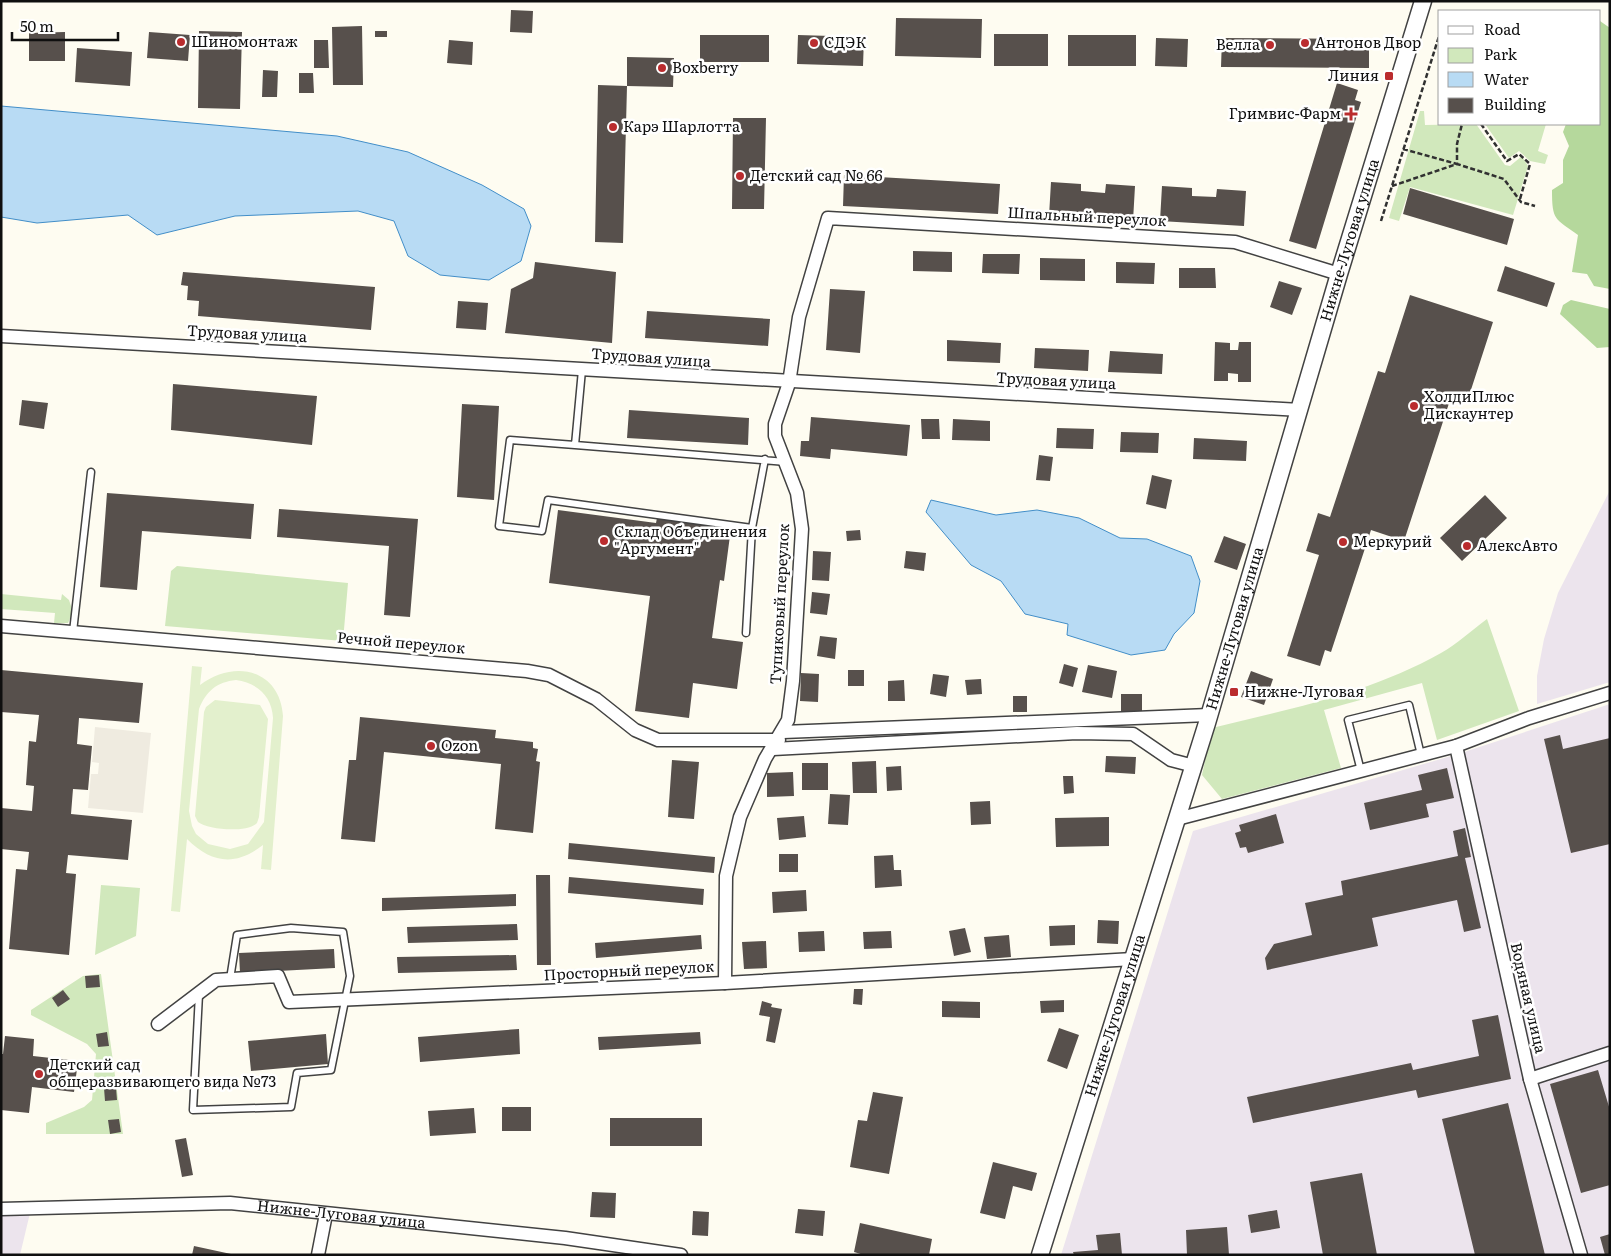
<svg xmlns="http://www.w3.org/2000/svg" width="1611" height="1256" font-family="Literata,serif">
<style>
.industrial{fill:#ece4ed}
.green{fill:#d1e8bc}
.forest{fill:#b5d89c}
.pitch{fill:#e3f0cd;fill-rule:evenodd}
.plaza{fill:#efebe0}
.water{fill:#b8dbf4;stroke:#428ec8}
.building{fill:#57504c}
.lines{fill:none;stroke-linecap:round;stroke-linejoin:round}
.service-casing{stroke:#424242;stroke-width:9}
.minor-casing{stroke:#424242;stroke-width:15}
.tertiary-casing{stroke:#424242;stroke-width:19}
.path{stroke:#313131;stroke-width:2.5;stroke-dasharray:5 2.5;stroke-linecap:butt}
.service{stroke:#fff;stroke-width:6}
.minor{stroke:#fff;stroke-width:12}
.tertiary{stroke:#fff;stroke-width:16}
.poi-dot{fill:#ba2c2e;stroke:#fff;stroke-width:2}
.labels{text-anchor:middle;stroke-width:5;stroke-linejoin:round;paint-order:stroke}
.poi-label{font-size:15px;fill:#0f0f0f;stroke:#fff;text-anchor:start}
.street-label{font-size:15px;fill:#0f0f0f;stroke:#fff}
</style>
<rect width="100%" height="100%" fill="#fefcf1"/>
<path class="industrial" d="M1610,490V682L1537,704V676L1544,639L1558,593Z
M1610,704V1255H1061L1193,831L1458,754Z
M1,1212L30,1213L20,1255H1Z"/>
<path class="green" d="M1420,111H1424L1425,125L1476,124L1505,165L1510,166L1522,156L1528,166L1513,215L1410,187L1399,221L1389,218Z
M1485,124H1546L1538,151L1548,155L1545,164L1530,161L1519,151L1509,158Z
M177,566L348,583L343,641L165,626L171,571Z
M1,594L61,600L62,594L69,600L73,612L68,623H54L55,613L1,609Z
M1487,619L1519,711L1437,740L1422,683L1324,710L1341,768L1222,799L1202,775L1212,728C1290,709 1370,693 1441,653C1457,644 1472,630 1487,619Z
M101,885L140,888L136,936L95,955Z
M101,974L123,1134H46V1123L84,1107L92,1100L96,1054L87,1044L31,1015V1010L83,976Z"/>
<path class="forest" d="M1600,21L1610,28V289L1594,286L1587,274L1572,272L1578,235C1555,218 1552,221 1552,190L1563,183V160L1569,146L1563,132L1566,124H1600Z
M1571,300L1610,309V347L1597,348L1560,314L1563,305Z"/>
<path class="pitch" d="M192,666L202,667L200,685C234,659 280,669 283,716L271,870L261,869L263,845C235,867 211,863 187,839L180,912L171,911ZM236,680C257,683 272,696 273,718L264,822L248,844L230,849L208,844L196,834L192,826L189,811L199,709C206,691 217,682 236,680Z
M215,700L260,705L268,719L259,817L257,823C247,833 208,830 198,822L195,816L204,712L206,707Z"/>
<path class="plaza" d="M95,727L151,733L143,813L88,808L91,774H98L99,763L92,762Z"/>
<path class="water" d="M1,106L337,136L408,152L482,185L524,209L531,226L521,261L489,280L440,275L408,256L394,221L358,211L235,216L157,235L128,215L37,223L1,217Z
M931,500L996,515L1037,510L1079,518L1120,538L1147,539L1191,556L1200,581L1194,613L1174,634L1165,650L1131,655L1067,635L1068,624L1025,614L1001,581L971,565L926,512Z"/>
<path class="building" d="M511,10L533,11L532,33L510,32Z
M896,18L982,19L981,58L895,56Z
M362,26L363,85H333L332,27Z
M199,31L242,32L240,109L198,108Z
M375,31H387V37H375Z
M65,32V61H29V33Z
M149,32L190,35L188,61L147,58Z
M994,34H1048V66H994Z
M700,35H769V62H700Z
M798,35L864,37L863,66L797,64Z
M1068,35H1136V66H1068Z
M1156,38L1188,39L1187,67L1155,66Z
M1222,38L1369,39V68L1221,67Z
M314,40H328L329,68H314Z
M449,40L473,42L472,65L447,63Z
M77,48L132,52L130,86L75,82Z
M627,57L674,58L673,87L627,86Z
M263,70L278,71L277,97H262Z
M299,73H313L314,93H299Z
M1337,83L1358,90L1355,100L1361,102L1316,249L1289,241Z
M598,85L627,86L623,243L595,242Z
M733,118H766L764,209H732Z
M844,175L1000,184L998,214L843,206Z
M1051,182L1081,184V191L1105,193L1106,184L1135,186L1133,221L1049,216Z
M1162,186L1192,188V196L1216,197L1217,189L1246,191L1244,226L1160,221Z
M1410,188L1514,219L1507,245L1403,214Z
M913,251L952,252V272L913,271Z
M983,254H1020L1019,274L982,273Z
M1040,258L1085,259V281L1040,280Z
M535,262L616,272L612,343L505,333L511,289L533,278Z
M1116,262L1155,263L1154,284L1116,283Z
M1505,266L1555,283L1547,307L1497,291Z
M1179,268H1215L1216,288H1179Z
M183,272L375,287L371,330L198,316L199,301L187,300L188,286L181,285Z
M1279,281L1302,288L1292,315L1270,307Z
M830,289L865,291L860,353L826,350Z
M1410,295L1493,322L1468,399L1452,394L1404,541L1371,530L1331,652L1325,650L1320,666L1287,656L1319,555L1306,551L1318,513L1330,517L1378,371L1385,373Z
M458,301L488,303L486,330L456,328Z
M647,311L770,319L768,346L645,338Z
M947,340L1001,343L1000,363L947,361Z
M1215,342L1230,343V350H1238L1239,342H1251V382H1238V374L1228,373V381H1214Z
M1035,348L1089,350L1088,371L1034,368Z
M1110,351L1163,354L1162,374L1108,372Z
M173,384L317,396L312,445L171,430Z
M22,400L48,403L44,429L19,425Z
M462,404L499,406L494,500L457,497Z
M629,410L749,418L748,445L627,438Z
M811,417L910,425L907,456L831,449L830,459L800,456L801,441H809Z
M921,419H939L940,439H922Z
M953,419L990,421V441L952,440Z
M1057,428L1094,429L1093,449L1056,448Z
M1121,432L1159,433L1158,453L1120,452Z
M1194,438L1247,441L1246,461L1193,459Z
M1039,455L1053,457L1050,481L1036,480Z
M1152,475L1172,480L1166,509L1146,504Z
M107,493L254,504L251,539L142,531L137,590L100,587Z
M1485,495L1507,518L1462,561L1440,538Z
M279,509L418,519L410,617L384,615L389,546L277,537Z
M558,510L656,523L657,518L731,528L724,581L720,580L712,638L743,642L737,689L693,683L689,718L635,711L650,596L549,583Z
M860,530L861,540L847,541L846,531Z
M1224,536L1246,544L1237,570L1214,562Z
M813,551L831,552L829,581L812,580Z
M906,551L926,553L924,571L904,568Z
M812,592L830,594L827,615L810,613Z
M820,636L837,638L835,659L817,656Z
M1064,664L1078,668L1073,687L1059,683Z
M1088,665L1117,671L1112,698L1082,692Z
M1,670L143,683L139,723L79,718L77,744L92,746L88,790L73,789L71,814L132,820L128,860L68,855L66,873L76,874L69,955L9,949L16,869L27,870L29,852L1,849V808L32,811L34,786L26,785L29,741L36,742L39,715L1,712Z
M848,670H864V686H848Z
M1251,671L1273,679L1264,705L1241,697Z
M801,673L819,674L818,702L800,701Z
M933,674L949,676L946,697L930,694Z
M981,679L982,694L967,695L965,680Z
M904,680L905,701H888V681Z
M1121,694H1142V712H1121Z
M1013,696H1027V712H1013Z
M360,717L496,730L495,738L533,742V748L538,749L536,761L540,762L533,833L495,829L501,764L384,752L375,842L341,839L349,760H356Z
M1560,735L1563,749L1610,738V844L1571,853L1544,739Z
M1106,756L1136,757L1135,774L1105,772Z
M672,760L699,762L694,819L668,817Z
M876,761L877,793H853L852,762Z
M802,763H828V790H802Z
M901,766L902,790L887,791L886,767Z
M1447,768L1454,798L1426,804L1429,817L1370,830L1364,803L1422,790L1418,775Z
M793,772L794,796L767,797V773Z
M1063,776H1073L1074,793L1064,794Z
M830,794L850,795L848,825L828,824Z
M990,801L991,824L971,825L970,802Z
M1276,814L1284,843L1248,853L1246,847L1240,848L1235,833L1241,831L1239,825Z
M804,816L806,837L779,840L777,818Z
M1109,817V846L1056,847L1055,818Z
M1465,828L1471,857L1465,858L1481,928L1464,932L1457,900L1372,918L1378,946L1267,970L1265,958L1274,944L1312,935L1305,903L1343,895L1341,881L1458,856L1453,831Z
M569,843L715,857L714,873L568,859Z
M779,854H798V872H779Z
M893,855L894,870H901L902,886L875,888L874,856Z
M536,875H550L551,965H537Z
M569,877L704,889L703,905L568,893Z
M806,890L807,911L773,913L772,892Z
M516,894V906L382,911V898Z
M1098,920L1119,921L1118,944L1097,943Z
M517,924L518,940L408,943L407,927Z
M1075,925V945L1050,946L1049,926Z
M965,928L971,952L954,956L949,931Z
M824,931L825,951L799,952L798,932Z
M891,931L892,948L864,949L863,932Z
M701,935L702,949L596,958L595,943Z
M1009,935L1011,957L987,959L984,937Z
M766,941L767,968L744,969L742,942Z
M334,949L335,968L240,973L239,953Z
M516,955L517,970L398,973L397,957Z
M99,975L100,987L86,988L85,976Z
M854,989H863L862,1005L853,1004Z
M63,990L70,999L58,1007L52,998Z
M1064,1000V1012L1041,1013L1040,1001Z
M762,1001L772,1004L771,1007L782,1009L775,1043L766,1041L770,1017L759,1015Z
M942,1001L980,1002V1018L942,1017Z
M1498,1015L1511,1079L1418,1098L1416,1090L1253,1123L1247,1097L1411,1063L1413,1070L1479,1056L1472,1020Z
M1059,1028L1079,1035L1067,1069L1047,1061Z
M519,1029L520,1054L420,1062L418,1037Z
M107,1032L109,1046L98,1047L96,1034Z
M700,1032L701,1044L599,1050L598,1037Z
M326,1034L328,1064L251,1071L248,1041Z
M5,1036L34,1039L33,1056L78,1061L74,1092L32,1087L29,1113L1,1110V1054H3Z
M1598,1070L1610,1110V1185L1581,1193L1550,1084Z
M116,1087L117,1100L105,1101L104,1088Z
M873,1092L903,1097L889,1174L850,1167L858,1120L867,1121Z
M1508,1103L1545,1255H1475L1442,1119Z
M502,1107H531V1131H502Z
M474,1108L476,1133L430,1136L428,1111Z
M610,1118H702V1146H610Z
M119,1119L121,1132L110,1134L108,1120Z
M186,1138L193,1175L182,1177L175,1140Z
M993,1162L1037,1173L1032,1191L1013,1186L1005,1219L980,1213Z
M1362,1173L1377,1255H1323L1310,1182Z
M592,1192L616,1193L615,1218L590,1217Z
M798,1209L825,1211L823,1236L795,1233Z
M1277,1210L1280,1228L1251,1233L1248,1215Z
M693,1211L709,1212L708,1236L692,1235Z
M860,1223L932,1239L929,1255H864L854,1252Z
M1227,1227L1229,1255H1187L1186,1230Z
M1120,1233L1122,1255H1074L1073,1252L1098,1250L1096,1235Z
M1610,1234V1255H1605L1600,1237Z
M194,1246L231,1254V1255H192Z"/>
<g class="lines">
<defs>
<path id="service" d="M582,370L575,445L510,440L499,526L542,531L548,500L752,528
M575,445L786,462
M73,632L91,472
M746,633L752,528L765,459
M1361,771L1348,720L1409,705L1421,755
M199,994L193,1110L291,1107L297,1073L331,1070L350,976L343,932L291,928L237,935L230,979"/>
<g id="minor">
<path d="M1,336L1300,410"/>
<path d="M1,626L527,671L549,675L596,699L635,730L658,740H779"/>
<path d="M783,732L1209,715"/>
<path d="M1456,746L1530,1079L1581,1255"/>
<path d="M773,749L1077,733L1133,734L1171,760L1194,766"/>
<path d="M1177,819L1456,746L1529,718L1610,693"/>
<path d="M725,983L726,876L740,817L765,759L788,720L793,681L802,529L797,493L775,436V424L789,383L799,317L828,218L1235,242L1339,274"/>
<path d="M158,1024L216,980L278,976L289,1002L725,983L1133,959"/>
<path d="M1530,1079L1610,1053"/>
<path id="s1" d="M1,1209L230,1203L565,1238L681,1255"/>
<path d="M318,1255L326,1214"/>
</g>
<g id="tertiary">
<path id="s2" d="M1040,1255L1207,723L1339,274L1423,1"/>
</g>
</defs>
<use href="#service" class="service-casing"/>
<use href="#minor" class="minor-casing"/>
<use href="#tertiary" class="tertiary-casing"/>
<path class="path" d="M1481,124L1507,161L1519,154L1530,164L1520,199
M1403,149L1457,164V144L1462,124
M1392,186L1457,164L1504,179L1521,202L1535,206
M1381,221L1440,33"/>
<use href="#service" class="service"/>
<use href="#minor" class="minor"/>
<use href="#tertiary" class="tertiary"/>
</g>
<g class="poi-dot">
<circle cx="181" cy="42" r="5"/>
<circle cx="814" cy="43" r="5"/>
<circle cx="1305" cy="43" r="5"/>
<circle cx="1270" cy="45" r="5"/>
<circle cx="662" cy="68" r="5"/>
<rect x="1384" y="71" width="10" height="10" rx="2.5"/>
<path d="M1348.5 106.5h5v5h5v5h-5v5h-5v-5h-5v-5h5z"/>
<circle cx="613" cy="127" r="5"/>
<circle cx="740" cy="176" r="5"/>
<circle cx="1414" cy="406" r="5"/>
<circle cx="604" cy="541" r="5"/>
<circle cx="1343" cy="542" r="5"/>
<circle cx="1467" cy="546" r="5"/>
<rect x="1229" y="687" width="10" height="10" rx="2.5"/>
<circle cx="431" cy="746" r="5"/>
<circle cx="39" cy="1074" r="5"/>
</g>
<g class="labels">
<g class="poi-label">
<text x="191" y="47">Шиномонтаж</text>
<text x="824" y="48">СДЭК</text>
<text x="1315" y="48">Антонов Двор</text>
<text x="1260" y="50" text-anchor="end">Велла</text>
<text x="672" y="73">Boxberry</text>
<text x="1379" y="81" text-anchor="end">Линия</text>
<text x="1341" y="119" text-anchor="end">Гримвис-Фарм</text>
<text x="623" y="132">Карэ Шарлотта</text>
<text x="750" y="181">Детский сад № 66</text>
<text x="1424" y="402">ХолдиПлюс<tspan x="1424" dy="17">Дискаунтер</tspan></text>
<text x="614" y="537">Склад Объединения<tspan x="614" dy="17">"Аргумент"</tspan></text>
<text x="1353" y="547">Меркурий</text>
<text x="1477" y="551">АлексАвто</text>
<text x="1244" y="697">Нижне-Луговая</text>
<text x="441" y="751">Ozon</text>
<text x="49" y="1070">Детский сад<tspan x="49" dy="17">общеразвивающего вида №73</tspan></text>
</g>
<g class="street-label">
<text transform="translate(1087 217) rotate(3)" y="5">Шпальный переулок</text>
<text dy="5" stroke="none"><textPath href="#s2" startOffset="1061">Нижне-Луговая улица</textPath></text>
<text transform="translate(247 334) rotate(3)" y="5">Трудовая улица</text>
<text transform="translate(651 358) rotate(4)" y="5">Трудовая улица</text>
<text transform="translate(1056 381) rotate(3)" y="5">Трудовая улица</text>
<text transform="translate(780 604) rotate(-87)" y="5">Тупиковый переулок</text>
<text dy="5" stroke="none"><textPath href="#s2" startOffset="656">Нижне-Луговая улица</textPath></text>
<text transform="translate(401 643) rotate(5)" y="5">Речной переулок</text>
<text transform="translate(629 971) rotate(-3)" y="5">Просторный переулок</text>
<text transform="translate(1528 998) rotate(77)" y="5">Водяная улица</text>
<text dy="5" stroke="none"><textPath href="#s2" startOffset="251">Нижне-Луговая улица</textPath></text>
<text dy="5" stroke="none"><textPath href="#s1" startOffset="341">Нижне-Луговая улица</textPath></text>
</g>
</g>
<rect width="1611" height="1256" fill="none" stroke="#0f0f0f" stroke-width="5"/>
<rect x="1438" y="10" width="162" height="115" fill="#ffffff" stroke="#9f9f9f"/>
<rect x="1448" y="26" width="25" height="8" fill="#ffffff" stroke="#9f9f9f"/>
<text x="1484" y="35" font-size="15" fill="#0f0f0f">Road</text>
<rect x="1448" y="48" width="25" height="15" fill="#d1e8bc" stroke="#9f9f9f"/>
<text x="1484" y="60" font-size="15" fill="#0f0f0f">Park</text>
<rect x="1448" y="72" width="25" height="15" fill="#b8dbf4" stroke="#9f9f9f"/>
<text x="1484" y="85" font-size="15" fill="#0f0f0f">Water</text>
<rect x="1448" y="98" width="25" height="15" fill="#57504c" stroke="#9f9f9f"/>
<text x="1484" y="110" font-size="15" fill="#0f0f0f">Building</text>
<path d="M12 32v8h106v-8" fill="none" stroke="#0f0f0f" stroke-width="2.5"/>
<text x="20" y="32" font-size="15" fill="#0f0f0f" stroke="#ffffff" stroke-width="4" paint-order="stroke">50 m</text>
</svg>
